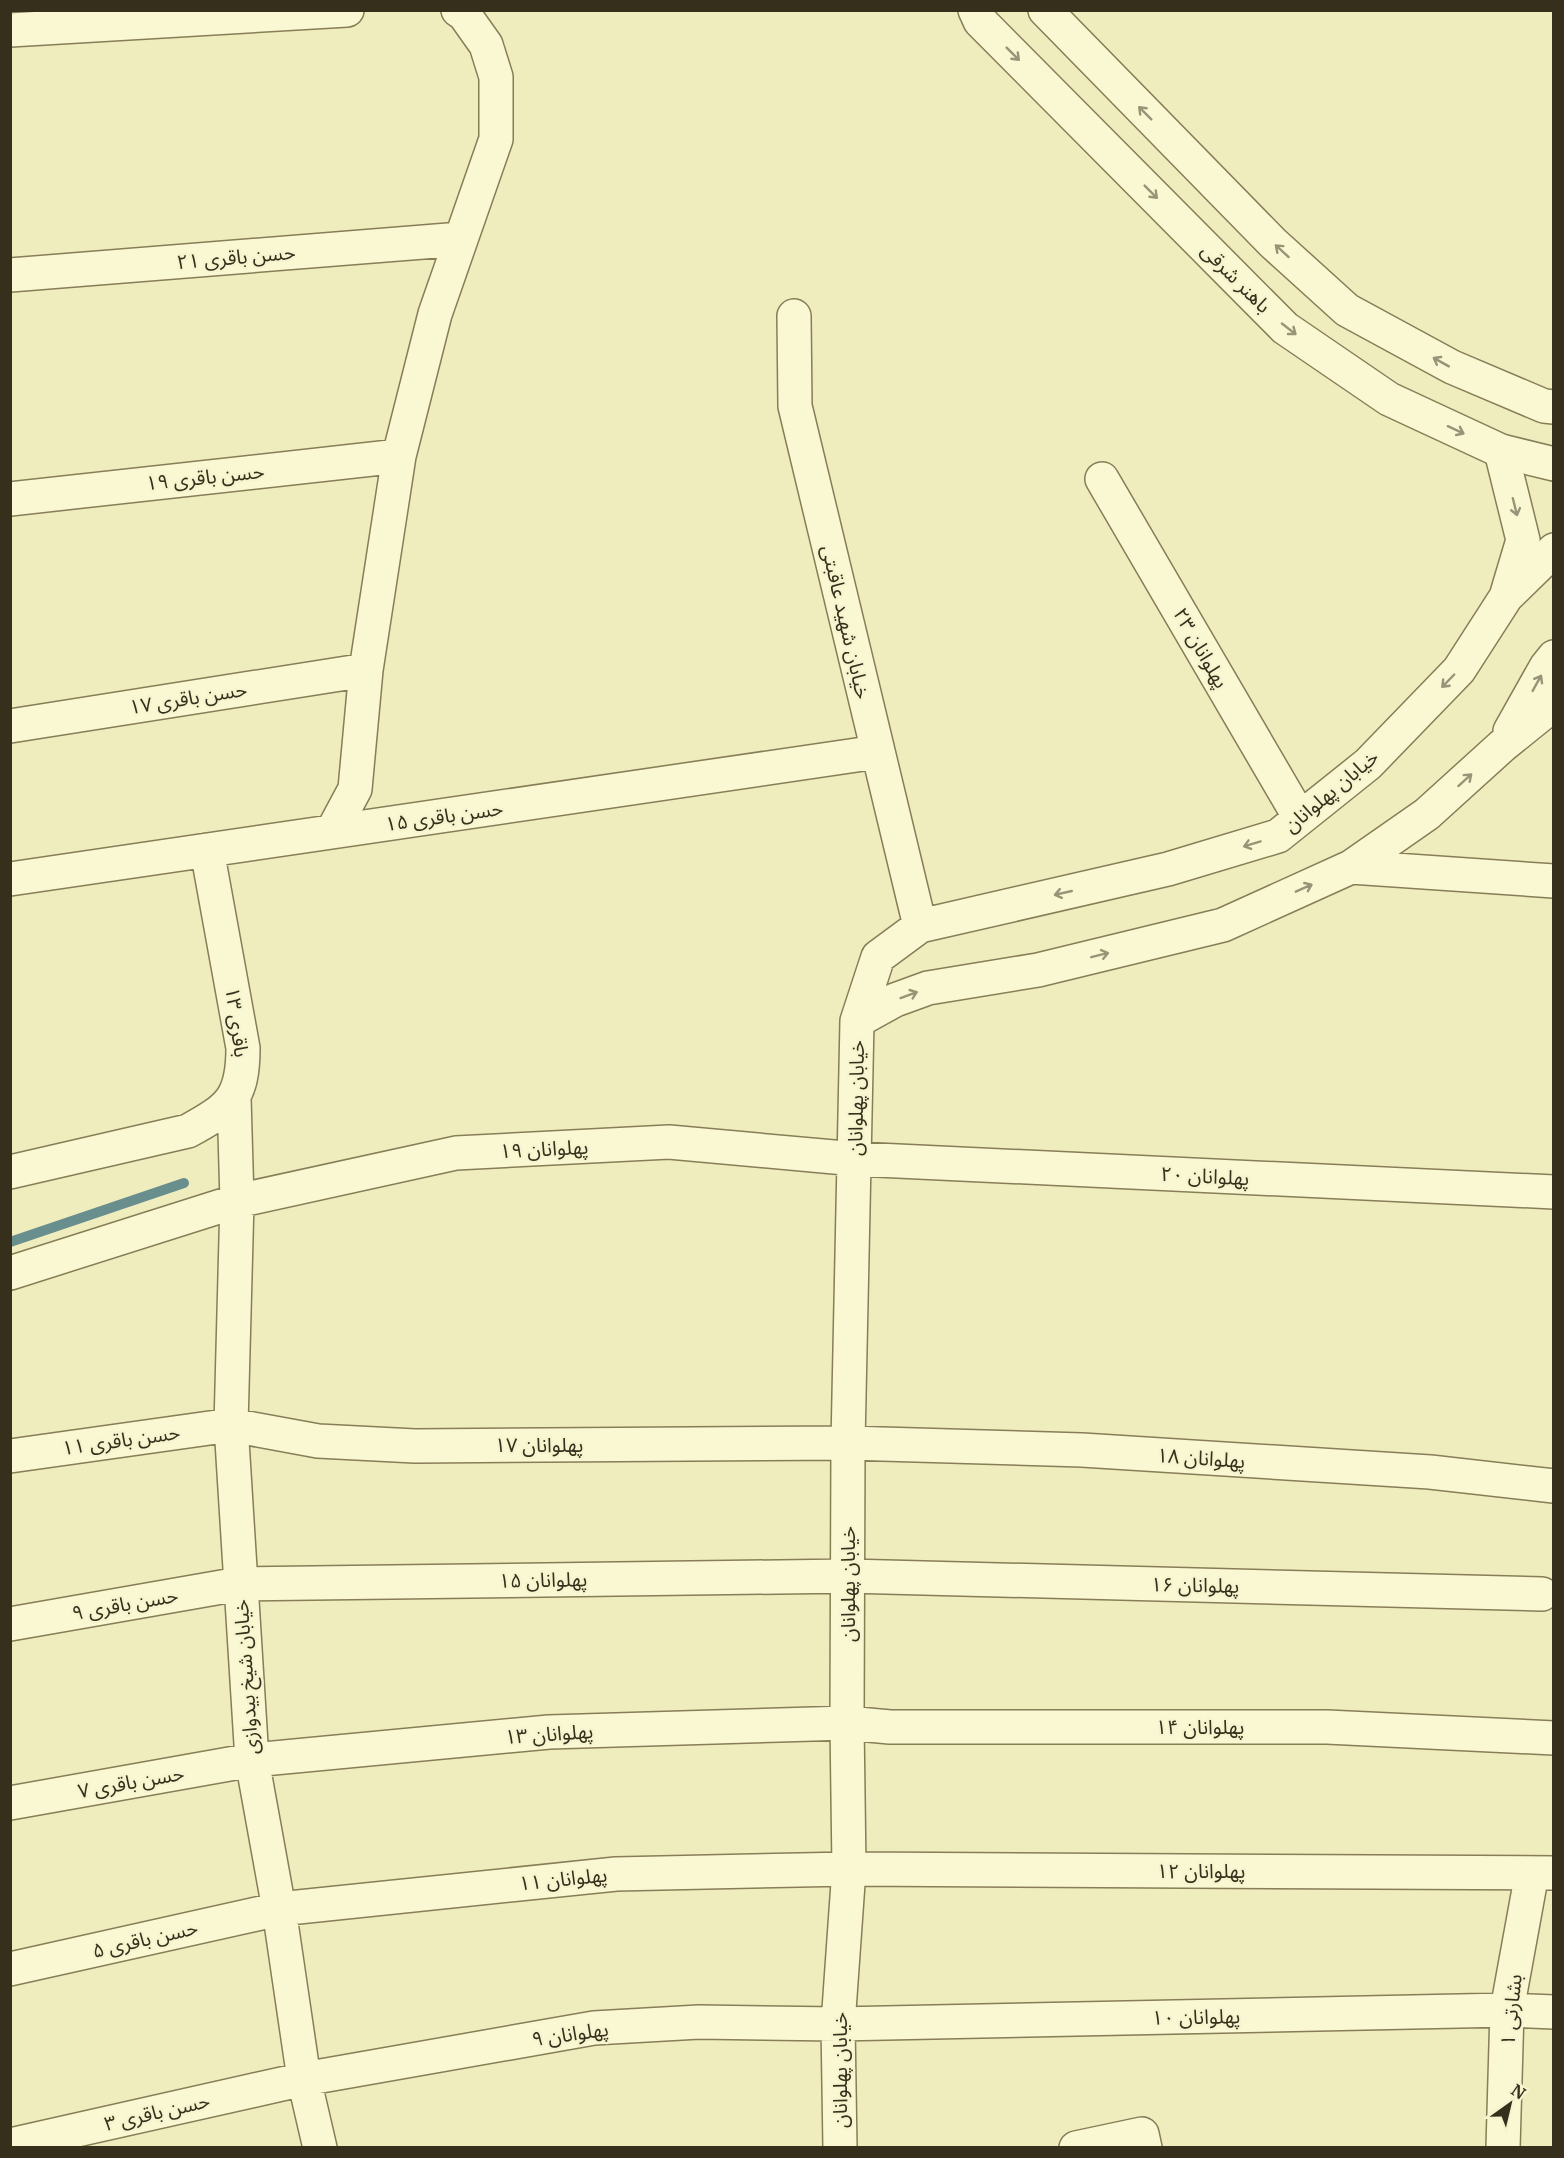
<svg xmlns="http://www.w3.org/2000/svg" width="1564" height="2158" font-family="Merriweather,'Noto Sans Arabic',serif">
<style>
.lines{fill:none;stroke-linecap:round;stroke-linejoin:round}
.stream{stroke:#698e8e;stroke-width:10}
.minor-casing{stroke:#877d57;stroke-width:36}
.tertiary-casing{stroke:#877d57;stroke-width:36}
.minor{stroke:#f9f8d2;stroke-width:33}
.tertiary{stroke:#f9f8d2;stroke-width:33}
.oneway{stroke:#989477}
.labels{text-anchor:middle;stroke-width:4.5;stroke-linejoin:round;paint-order:stroke}
.street-label{font-size:20px;fill:#362f1c;stroke:#f6f4ce}
</style>
<rect width="100%" height="100%" fill="#efecbe"/>
<g class="lines">
<path class="stream" d="M10,1242L184,1183"/>
<defs>
<path id="minor" d="M10,30L347,10
M10,275L461,239
M794,316L795,406L920,926
M1102,479L1300,818
M10,499L399,456
M1508,595L1554,550
M10,726L366,670
M1510,731L1546,667L1554,657
M332,832L355,789L366,670L399,456L435,314L496,139V77L486,45L464,14L458,10
M1351,867L1554,881
M10,879L877,752
M857,1021L895,1000L928,988L1038,970L1223,925L1351,867L1427,814L1502,746L1554,704
M234,1098L237,1201L231,1425L252,1760L279,1909L304,2079L320,2148
M10,1172L188,1131C230,1108 243,1098 243,1048L207,850
M10,1273L237,1201L456,1153L669,1142L856,1159L1554,1192
M10,1456L231,1425L318,1441L415,1446L848,1443L1082,1450L1430,1472L1554,1486
M10,1624L239,1584L848,1576L1542,1594
M10,1803L252,1760L549,1732L847,1723L890,1727H1327L1554,1738
M10,1969L279,1909L616,1874L849,1869L1554,1873
M10,2145L304,2079L594,2028L699,2022L838,2024L1507,2010L1554,2012
M840,2148L838,2024L849,1869L847,1723L848,1443L857,1021L878,957L920,926L1168,869L1278,836L1368,764L1459,670L1506,597L1523,540L1501,451
M1076,2148L1142,2134L1145,2148
M1503,2148L1507,2010L1532,1873"/>
<path id="tertiary" d="M975,10L980,21L1285,328L1389,399L1501,451L1554,464
M1045,10L1273,243L1347,310L1452,367L1544,406L1554,407"/>
</defs>
<use href="#minor" class="minor-casing"/>
<use href="#tertiary" class="tertiary-casing"/>
<use href="#minor" class="minor"/>
<use href="#tertiary" class="tertiary"/>
</g>
<defs><path id="oneway-shaft" d="M-6 0H5M1.5-3L5.5 0L1.5 3" fill="none" stroke-width="1.6" stroke-linecap="round" stroke-linejoin="round" transform="scale(1.5)"/></defs>
<g class="oneway">
<use href="#oneway-shaft" transform="translate(1013 54) rotate(45)"/>
<use href="#oneway-shaft" transform="translate(1145 113) rotate(-135)"/>
<use href="#oneway-shaft" transform="translate(1151 192) rotate(45)"/>
<use href="#oneway-shaft" transform="translate(1282 251) rotate(-138)"/>
<use href="#oneway-shaft" transform="translate(1289 329) rotate(38)"/>
<use href="#oneway-shaft" transform="translate(1441 362) rotate(-151)"/>
<use href="#oneway-shaft" transform="translate(1456 430) rotate(25)"/>
<use href="#oneway-shaft" transform="translate(1515 507) rotate(76)"/>
<use href="#oneway-shaft" transform="translate(1448 681) rotate(134)"/>
<use href="#oneway-shaft" transform="translate(1537 683) rotate(-61)"/>
<use href="#oneway-shaft" transform="translate(1465 780) rotate(-42)"/>
<use href="#oneway-shaft" transform="translate(1252 844) rotate(163)"/>
<use href="#oneway-shaft" transform="translate(1304 888) rotate(-24)"/>
<use href="#oneway-shaft" transform="translate(1063 893) rotate(167)"/>
<use href="#oneway-shaft" transform="translate(1100 955) rotate(-14)"/>
<use href="#oneway-shaft" transform="translate(909 995) rotate(-20)"/>
</g>
<g class="labels">
<g class="street-label">
<text transform="translate(236 257) rotate(-5)" y="7">حسن باقری ۲۱</text>
<text transform="translate(1236 278) rotate(45)" y="7">باهنر شرقی</text>
<text transform="translate(205 477) rotate(-6)" y="7">حسن باقری ۱۹</text>
<text transform="translate(846 622) rotate(77)" y="7">خیابان شهید عاقبتی</text>
<text transform="translate(1201 648) rotate(60)" y="7">پهلوانان ۲۳</text>
<text transform="translate(188 698) rotate(-9)" y="7">حسن باقری ۱۷</text>
<text transform="translate(1331 791) rotate(-40)" y="7">خیابان پهلوانان</text>
<text transform="translate(444 816) rotate(-8)" y="7">حسن باقری ۱۵</text>
<text transform="translate(237 1022) rotate(82)" y="7">باقری ۱۳</text>
<text transform="translate(856 1098) rotate(-89)" y="7">خیابان پهلوانان</text>
<text transform="translate(544 1149) rotate(-3)" y="7">پهلوانان ۱۹</text>
<text transform="translate(1205 1176) rotate(3)" y="7">پهلوانان ۲۰</text>
<text transform="translate(121 1440) rotate(-8)" y="7">حسن باقری ۱۱</text>
<text x="539" y="1452">پهلوانان ۱۷</text>
<text transform="translate(1201 1458) rotate(4)" y="7">پهلوانان ۱۸</text>
<text transform="translate(543 1580) rotate(-1)" y="7">پهلوانان ۱۵</text>
<text transform="translate(848 1584) rotate(-90)" y="7">خیابان پهلوانان</text>
<text transform="translate(1195 1585) rotate(1)" y="7">پهلوانان ۱۶</text>
<text transform="translate(125 1604) rotate(-10)" y="7">حسن باقری ۹</text>
<text transform="translate(246 1677) rotate(-94)" y="7">خیابان شیخ بیدوازی</text>
<text x="1200" y="1734">پهلوانان ۱۴</text>
<text transform="translate(549 1734) rotate(-4)" y="7">پهلوانان ۱۳</text>
<text transform="translate(131 1782) rotate(-10)" y="7">حسن باقری ۷</text>
<text x="1201" y="1878">پهلوانان ۱۲</text>
<text transform="translate(563 1879) rotate(-6)" y="7">پهلوانان ۱۱</text>
<text transform="translate(145 1939) rotate(-13)" y="7">حسن باقری ۵</text>
<text transform="translate(1511 2010) rotate(-84)" y="7">بشارتی ۱</text>
<text transform="translate(1196 2017) rotate(-1)" y="7">پهلوانان ۱۰</text>
<text transform="translate(570 2034) rotate(-8)" y="7">پهلوانان ۹</text>
<text transform="translate(840 2070) rotate(-90)" y="7">خیابان پهلوانان</text>
<text transform="translate(157 2112) rotate(-13)" y="7">حسن باقری ۳</text>
</g>
</g>
<rect width="1564" height="2158" fill="none" stroke="#362f1c" stroke-width="24"/>
<g transform="translate(1510 2104) rotate(34)" stroke="#f6f4ce" stroke-width="4.5" paint-order="stroke">
<path d="M0-4.5L10 22L0 15L-10 22Z" fill="#362f1c"/>
<text y="-9" font-size="16" font-weight="bold" text-anchor="middle" fill="#362f1c">N</text>
</g>
</svg>
